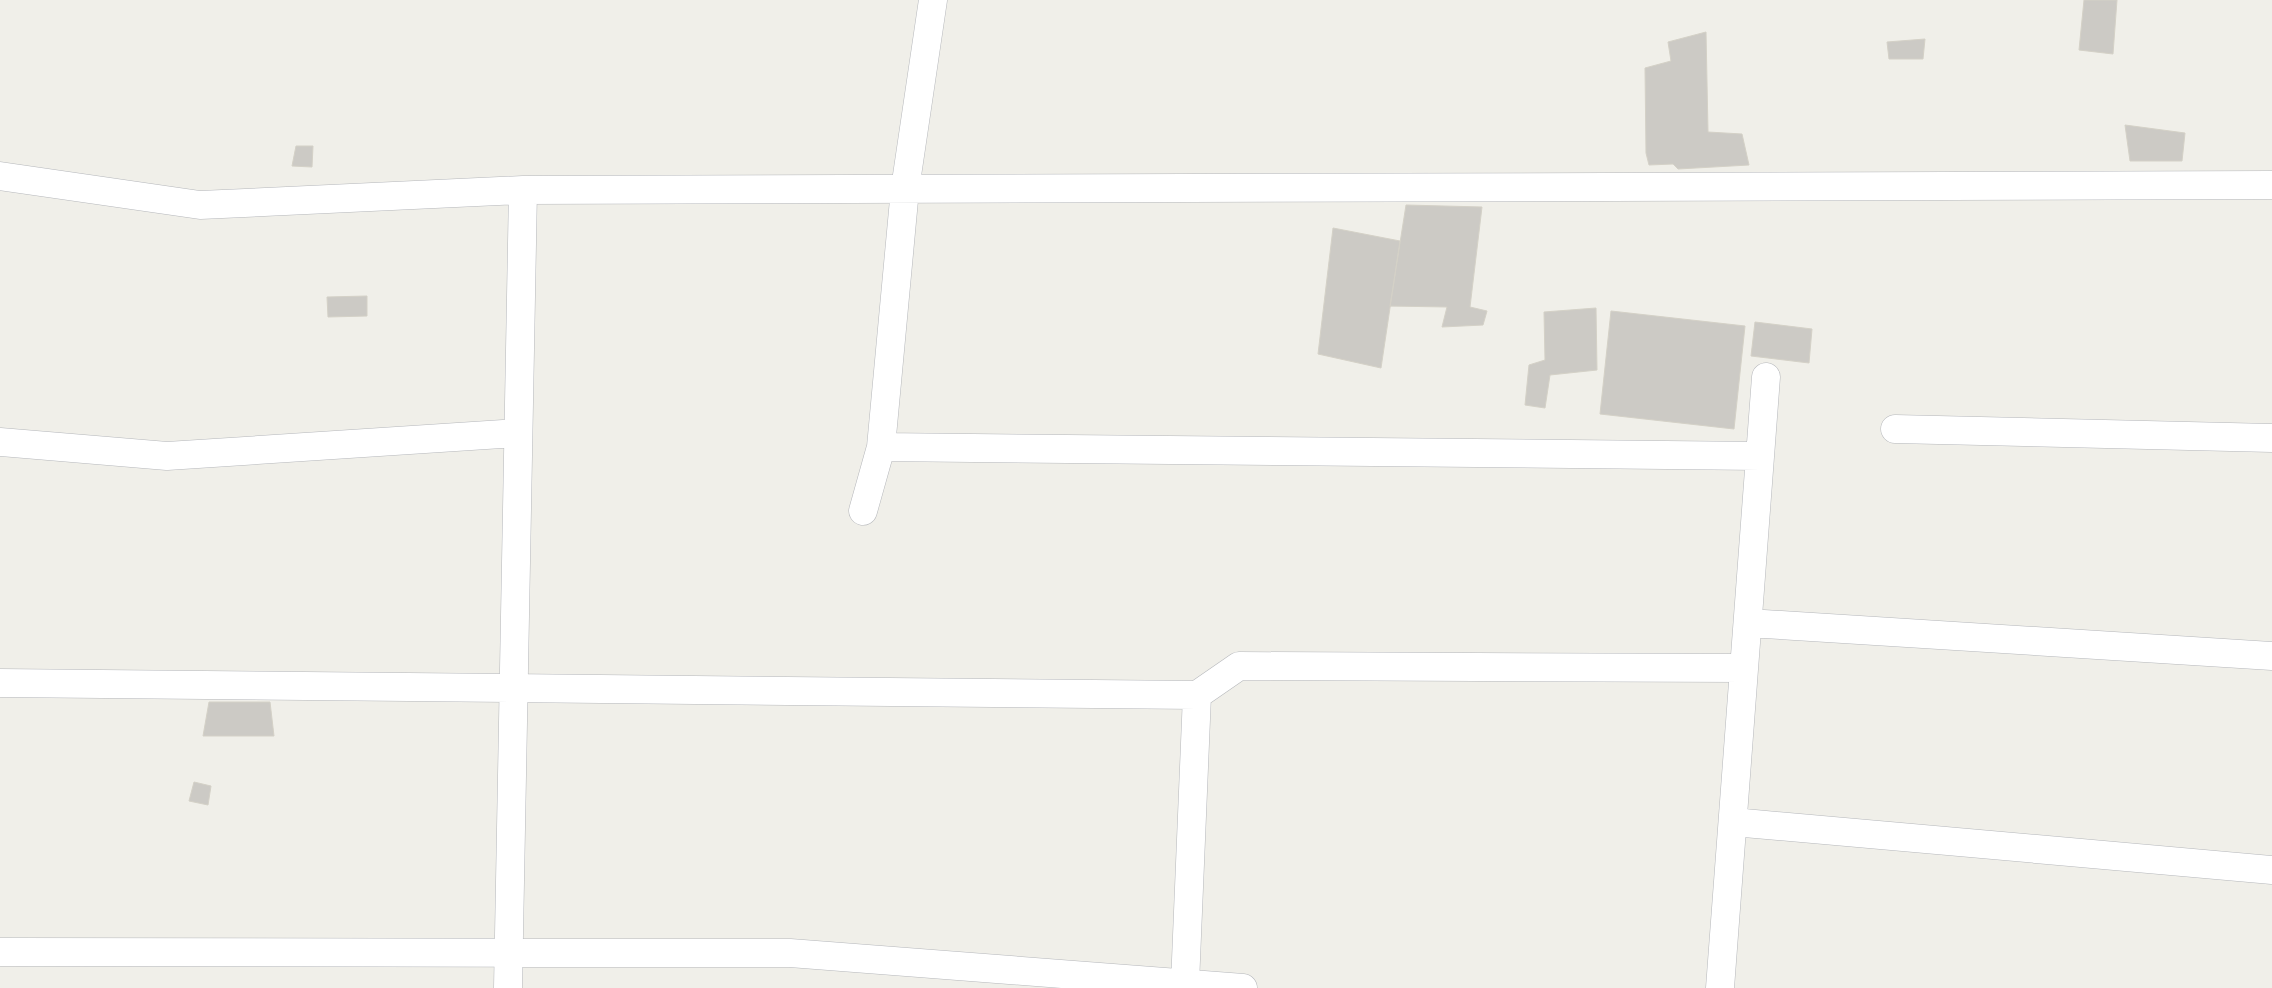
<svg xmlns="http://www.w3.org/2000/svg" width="2272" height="988" font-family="Lato,sans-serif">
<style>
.building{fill:#cccac5;stroke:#d4d1c7}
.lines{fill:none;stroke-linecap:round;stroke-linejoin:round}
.minor-casing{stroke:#b5b7bb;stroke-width:29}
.minor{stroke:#fff;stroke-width:28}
</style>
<rect width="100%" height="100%" fill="#f0efe9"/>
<path class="building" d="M2084,0H2117L2113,54L2079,50Z
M1706,32L1708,132L1742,134L1749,165L1678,169L1673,164L1649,165L1646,153L1645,68L1671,61L1668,42Z
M1925,39L1923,59H1889L1887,42Z
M2125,125L2185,133L2182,161H2130Z
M296,146H313L312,167L292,166Z
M1406,205L1482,207L1470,307L1487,311L1483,325L1442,327L1447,307L1390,306Z
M1333,228L1400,241L1381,368L1318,354Z
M367,296V316L328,317L327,297Z
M1596,308L1597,370L1550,375L1545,408L1525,405L1529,365L1545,360L1544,312Z
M1611,311L1745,326L1734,429L1600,414Z
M1755,322L1812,329L1809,363L1751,356Z
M209,702H270L274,736H203Z
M194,782L211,786L208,805L189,801Z"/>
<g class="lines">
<defs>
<path id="minor" d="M0,176L200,205L523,190L2272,185
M1895,429L2272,438
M0,442L167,456L518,433
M881,447L1760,456
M863,511L881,447L905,189L933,0
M1748,623L2272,656
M0,683L1197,695L1239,666L1744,668
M1733,822L2272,870
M0,952L790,953L1243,988
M1185,984L1197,695
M508,988L523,190
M1720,988L1766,377"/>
</defs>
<use href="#minor" class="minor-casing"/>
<use href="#minor" class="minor"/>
</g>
</svg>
